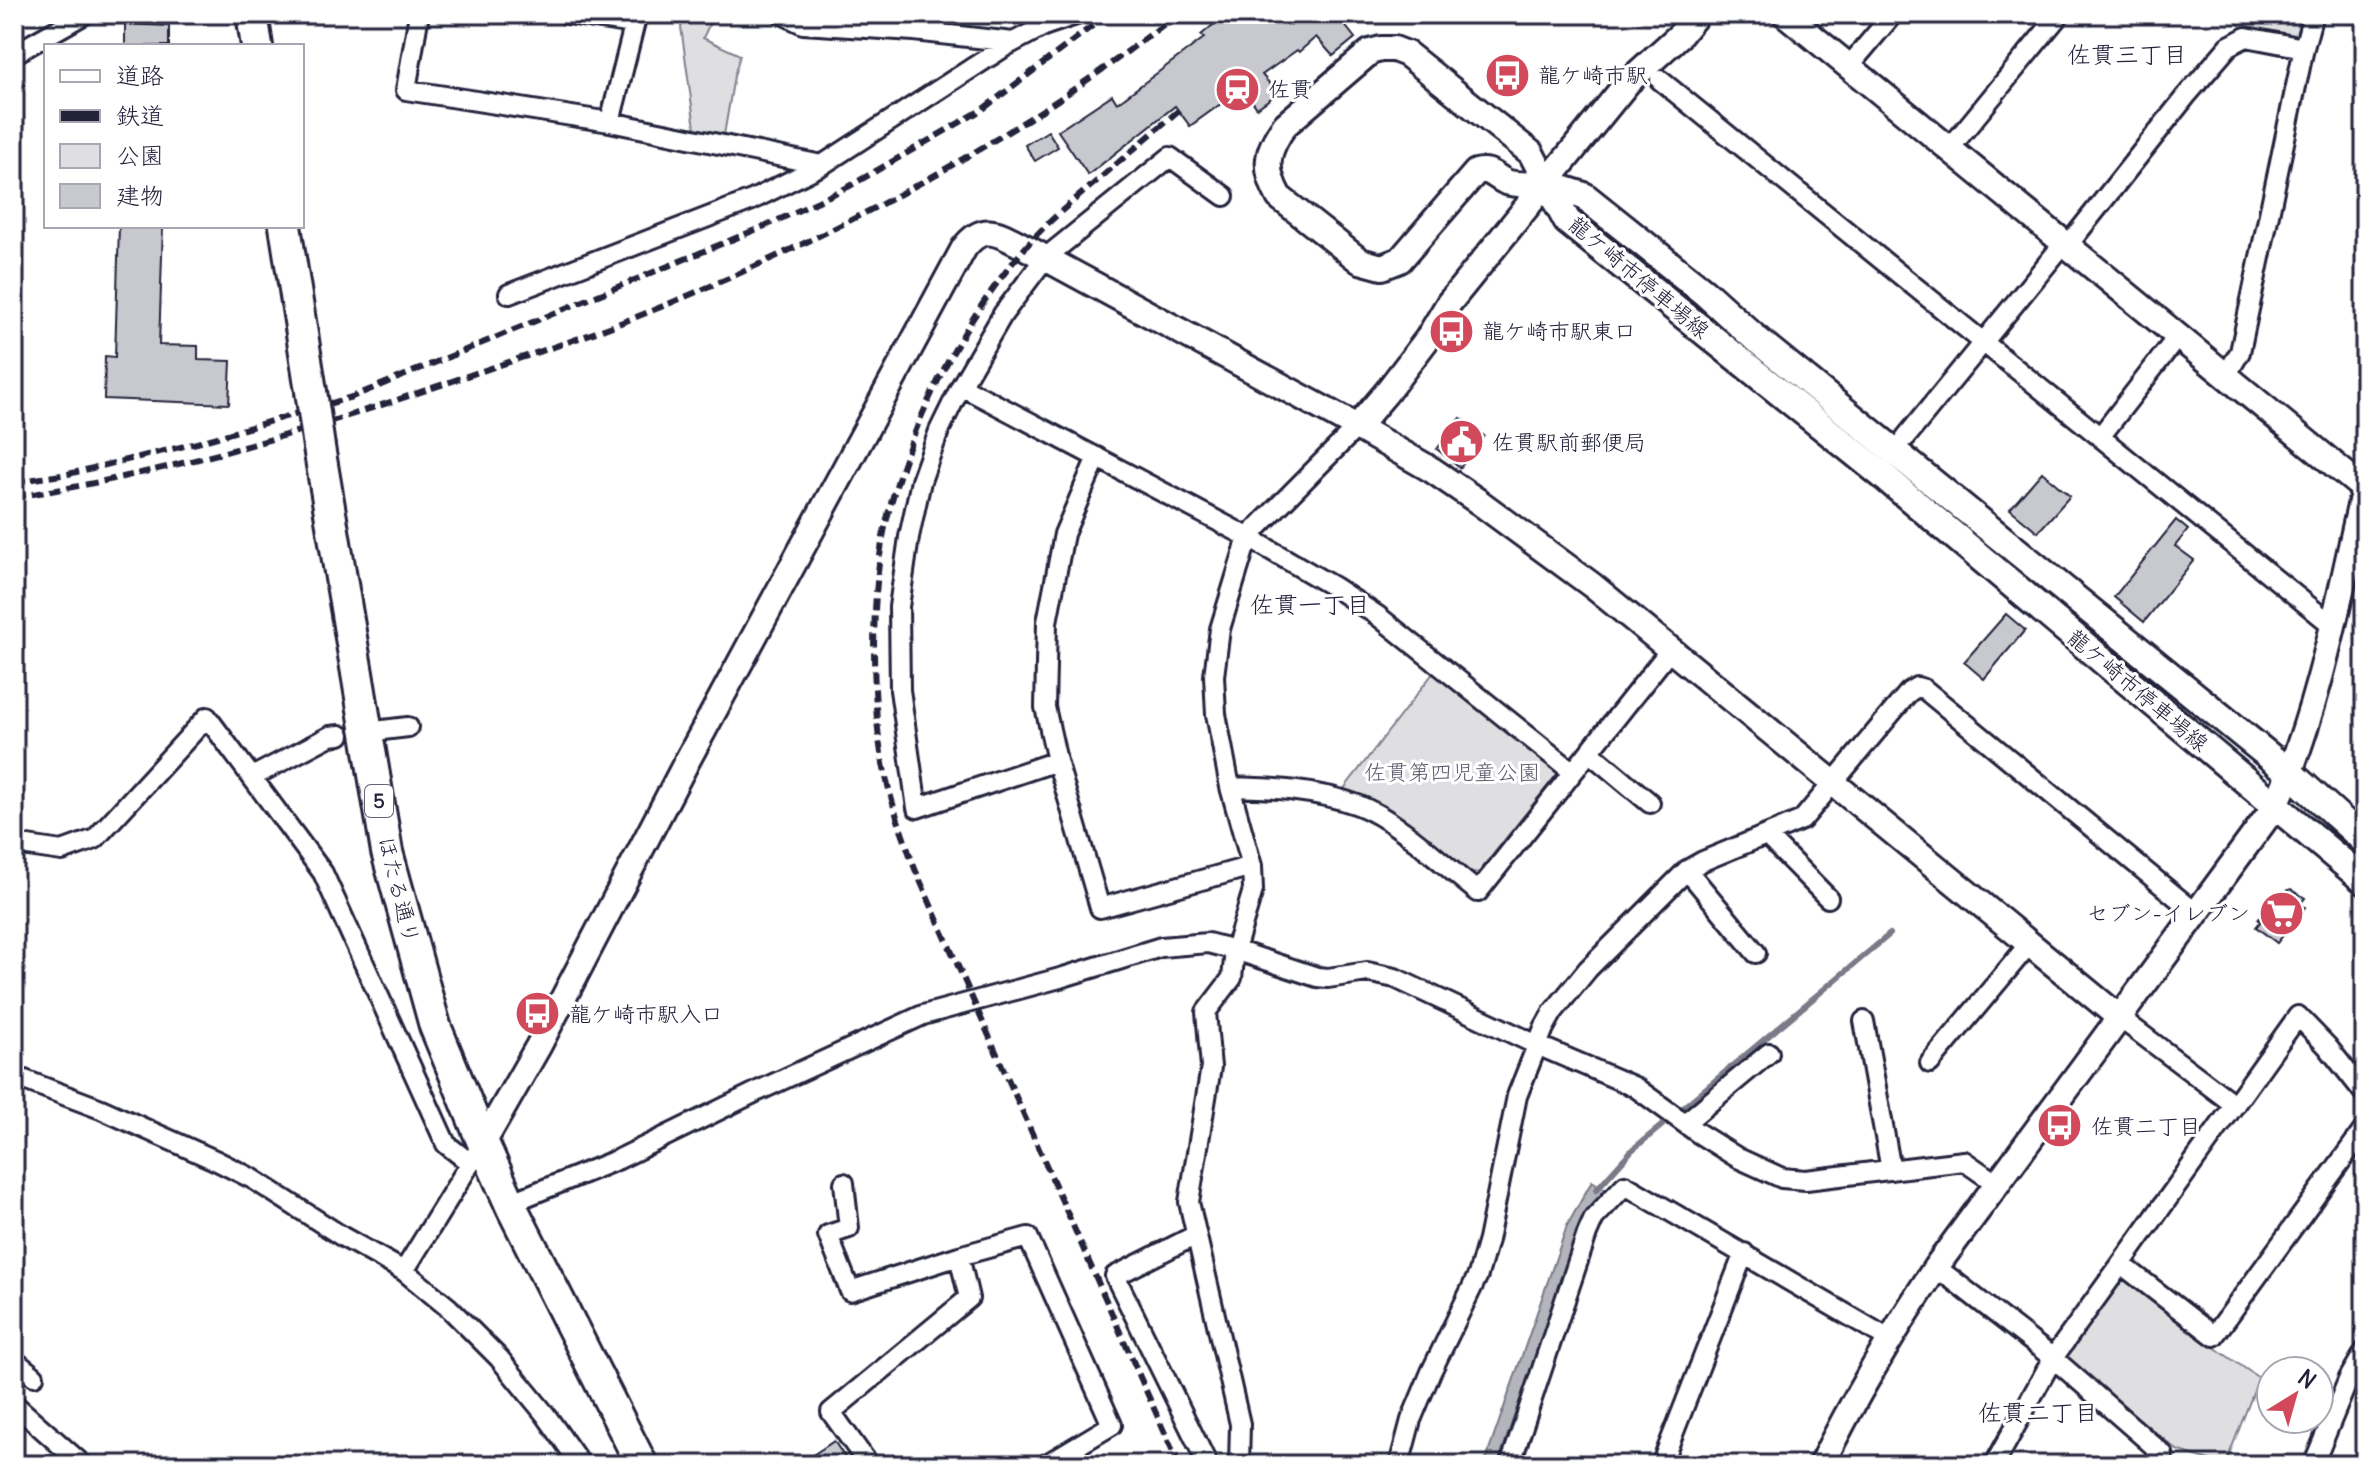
<svg xmlns="http://www.w3.org/2000/svg" width="2379" height="1479" font-family="Delius,'Klee One',sans-serif">
<style>
.green{fill:#dfdfe2;stroke:#80808e;stroke-width:2}
.water{fill:#b4b4bc;stroke:#7a7a88;stroke-width:2}
.lines{fill:none;stroke-linecap:round;stroke-linejoin:round}
.stream{stroke:#7a7a88;stroke-width:6}
.building{fill:#c8c8cf;stroke:#22223b;stroke-width:2}
.minor-casing{stroke:#22223b;stroke-width:24}
.tertiary-casing{stroke:#22223b;stroke-width:30}
.secondary-casing{stroke:#22223b;stroke-width:32}
.primary-casing{stroke:#22223b;stroke-width:36}
.minor{stroke:#fff;stroke-width:18}
.tertiary{stroke:#fff;stroke-width:24}
.secondary{stroke:#fff;stroke-width:26}
.primary{stroke:#fff;stroke-width:30}
.rail{stroke:#22223b;stroke-width:6;stroke-dasharray:12 6;stroke-linecap:butt}
.primary-bridge-casing{stroke:#22223b;stroke-width:36;stroke-linecap:butt}
.primary-bridge{stroke:#fff;stroke-width:30}
.labels{text-anchor:middle;stroke-width:6;stroke-linejoin:round;paint-order:stroke}
.shield{fill:#fff;stroke:#646476;stroke-width:2}
.shield-label{font-size:20px;font-weight:bold;fill:#22223b}
.poi-label{font-size:22px;fill:#22223b;stroke:#fff;text-anchor:start}
.street-label{font-size:22px;fill:#22223b;stroke:#fff}
.park-label{font-size:22px;fill:#5b5b6d;stroke:#fff}
.neighbourhood-label{font-size:24px;fill:#22223b;stroke:#fff}
</style>
<rect width="100%" height="100%" fill="#fff"/>
<filter id="ink" filterUnits="userSpaceOnUse"><feTurbulence type="fractalNoise" baseFrequency=".0125" numOctaves="2"/><feDisplacementMap in="SourceGraphic" scale="16" xChannelSelector="R" yChannelSelector="G"/><feConvolveMatrix kernelMatrix="1 2 1 2 8 2 1 2 1" color-interpolation-filters="sRGB"/></filter>
<g filter="url(#ink)">
<path class="green" d="M687,14H714L703,38L740,55L734,76L724,135L695,128L681,27Z
M2234,14H2313L2304,48L2246,37Z
M1434,672L1555,767L1557,774L1479,872L1470,874L1404,819L1343,790Z
M2124,1278L2211,1345L2259,1378L2225,1465L2177,1450L2066,1358Z"/>
<path class="water" d="M1592,1181L1605,1189L1579,1233L1497,1465H1484L1567,1226Z"/>
<g class="lines">
<path class="stream" d="M1680,1110L1890,934
M1596,1190L1632,1150L1671,1118"/>
</g>
<path class="building" d="M1226,14H1336L1355,38L1333,56L1316,37L1299,52L1297,50L1262,75L1278,93L1257,108L1243,88L1190,126L1175,106L1088,175L1058,131L1112,95L1117,103L1204,38L1201,35Z
M125,24L169,26V46H125Z
M1048,131L1058,147L1035,161L1025,145Z
M119,226H163L159,345L198,346V360L231,361L229,404L104,399L105,356L115,357Z
M1461,418L1484,436L1460,468L1437,449Z
M2042,472L2070,496L2038,532L2010,509Z
M2176,520L2188,530L2175,546L2194,560L2144,622L2114,597Z
M2006,614L2025,630L1984,679L1964,662Z
M2291,889L2305,898L2300,904L2305,907L2277,943L2256,927L2261,921L2258,919L2276,895Z
M834,1441L850,1465H798Z"/>
<g class="lines">
<defs>
<path id="minor" d="M419,14L406,90L610,122
M567,14L634,24
M637,14L610,122L822,165
M782,14L803,24L914,31L1013,42
M14,54L85,14
M1850,65L1893,14
M1660,80L2332,625
M1950,148L2060,14
M1224,196L1170,157L1045,258L1003,314L961,386L939,431L921,481L909,537L899,607L900,690L917,808L1057,761L1100,908L1252,866
M2068,245L2186,96L2229,46L2246,37L2304,48
M509,294L752,200L822,165L1006,46L1046,25L1079,14
M2225,377L2240,352L2304,48L2313,14
M961,386L1248,537L1334,587L1378,616L1573,772
M1906,437L2056,253
M2100,437L2178,336
M383,730L408,727
M1589,752L1650,803
M1057,761L1045,707L1047,622L1064,534L1097,457
M252,777L330,736L340,735
M1230,787C1274,788 1316,790 1358,805C1398,820 1443,865 1478,892L1670,650
M1766,835L1828,898
M14,844L62,851L95,839L207,717L323,873L446,1144L470,1163
M1687,870L1756,953
M2120,1018L2235,1105
M1864,1021L1891,1170
M1930,1063L2030,943
M14,1076L101,1109L217,1161L253,1179L343,1237L404,1271L449,1308L499,1358L545,1414L581,1465
M1685,1123L1769,1053
M844,1183L849,1228L828,1235L850,1291L959,1256
M510,1203L619,1159L758,1091L923,1015L1060,978L1161,947L1208,943L1235,950L1317,977L1328,978L1367,972L1395,978L1537,1045L1635,1087L1698,1133L1738,1158L1782,1178L1806,1180L1964,1161L1997,1184
M1196,1235L1115,1276L1208,1465
M2121,1264L2298,1016L2327,1046L2365,1094
M1936,1267L2053,1358L2163,1454L2159,1465
M404,1271L476,1154
M14,1360L34,1376
M14,1404L83,1465
M869,1465L831,1412L969,1298L959,1256L1028,1237L1112,1425L1045,1465
M1239,1465L1240,1424L1189,1202L1211,1067L1206,1012L1232,978L1235,950L1253,890L1252,866L1230,787L1216,714L1214,676L1220,629L1248,537L1357,427
M1399,1465L1411,1420L1431,1372L1478,1275L1488,1240L1517,1096L1544,1028L1553,1012L1588,969L1687,870L1703,861L1802,820L1909,692L1917,687L1924,689L2197,914
M1510,1465L1587,1234L1594,1218L1625,1185L1889,1339
M1661,1465L1744,1253
M1994,1465L2053,1358L2121,1264L2214,1336L2365,1128
M2313,1465L2349,1378L2365,1351"/>
<path id="tertiary" d="M1785,14L2364,489
M1381,49H1394L1407,54L1531,153L1547,184C1535,184 1517,186 1506,182C1493,176 1491,168 1476,172L1400,260L1382,267L1360,261L1279,197C1263,168 1266,151 1285,125L1370,52Z
M1357,427L1386,393L1428,338L1449,303L1628,82L1680,35L1697,14
M483,1143L539,1045L687,761L964,248C984,221 1001,235 1025,247L1357,427L1432,470L1479,502L1593,586L2120,1018
M1821,1465C1855,1396 1894,1331 1936,1267L2276,805C2321,704 2340,591 2365,484"/>
<path id="secondary" d="M1547,184L1567,221L1881,474L2365,881
M1547,184L1584,196L1704,292L1756,339L2290,773L2365,841"/>
<path id="primary" d="M252,14L257,46
M285,226L311,391
M319,447L387,852L435,1026L483,1143L512,1208L642,1465"/>
</defs>
<use href="#minor" class="minor-casing"/>
<use href="#tertiary" class="tertiary-casing"/>
<use href="#secondary" class="secondary-casing"/>
<use href="#primary" class="primary-casing"/>
<use href="#minor" class="minor"/>
<use href="#tertiary" class="tertiary"/>
<use href="#secondary" class="secondary"/>
<use href="#primary" class="primary"/>
<path class="rail" d="M1179,110C1149,136 1120,161 1091,186C1068,205 1044,225 1025,248C960,323 909,426 886,523C871,588 871,686 881,753C888,793 901,831 915,869L1179,1465
M14,482L68,474L197,443L352,397L772,223L850,186L983,109L1108,14
M14,497C167,474 318,428 464,377C532,354 602,332 668,304C849,229 1023,135 1177,14"/>
<defs>
<path id="primary-bridge" d="M311,391L319,447"/>
</defs>
<use href="#primary-bridge" class="primary-bridge-casing"/>
<use href="#primary-bridge" class="primary-bridge"/>
</g>
</g>
<defs>
<symbol id="bus-disc" viewBox="-11 -11 22 22"><circle r="9.5" fill="#d1495b" stroke="#fff"/><path d="M-5-6H5V4H4V6H2V4H-2V6H-4V4H-5ZM-3.5-4V0h7V-4ZM-3.5 1.2v1.5H-2V1.2ZM2 1.2v1.5H3.5V1.2Z" fill="#fff"/></symbol>
<symbol id="station-disc" viewBox="-11 -11 22 22"><circle r="9.5" fill="#d1495b" stroke="#fff"/><path d="M-3-6H3Q5-6 5-4V2Q5 4 3 4L4.5 6H3L1.5 4h-3L-3 6H-4.5L-3 4Q-5 4-5 2V-4Q-5-6-3-6ZM-3.5-4v3h7v-3ZM-3.5 1v1.5H-2V1ZM2 1v1.5H3.5V1Z" fill="#fff"/></symbol>
<symbol id="civic-disc" viewBox="-11 -11 22 22"><circle r="9.5" fill="#d1495b" stroke="#fff"/><path d="M-.6-6.5H3V-4.5H.6V-3L4-1V1h2V6H-6V1h2V-1L-.6-3ZM-1.2 2.5V6h2.4V2.5Z" fill="#fff"/></symbol>
<symbol id="supermarket-disc" viewBox="-11 -11 22 22"><circle r="9.5" fill="#d1495b" stroke="#fff"/><path d="M-6-5.5h2.5l.6 2H6L4.5 2H-2.5L-4.4-4H-6ZM-1.5 3.2a1.3 1.3 0 1 0 .1 0ZM3 3.2a1.3 1.3 0 1 0 .1 0Z" fill="#fff"/></symbol>
</defs>
<g fill-rule="evenodd">
<use href="#bus-disc" x="1482" y="50" width="51" height="51"/>
<use href="#station-disc" x="1212" y="64" width="51" height="51"/>
<use href="#bus-disc" x="1426" y="306" width="51" height="51"/>
<use href="#civic-disc" x="1436" y="416" width="51" height="51"/>
<use href="#supermarket-disc" x="2256" y="888" width="51" height="51"/>
<use href="#bus-disc" x="512" y="988" width="51" height="51"/>
<use href="#bus-disc" x="2034" y="1100" width="51" height="51"/>
</g>
<g class="labels">
<rect class="shield" x="365" y="785" width="28" height="32" rx="6"/>
<g class="shield-label">
<text x="379" y="808">5</text>
</g>
<g class="poi-label">
<text x="1538" y="83">龍ケ崎市駅</text>
<text x="1268" y="97">佐貫</text>
<text x="1482" y="339">龍ケ崎市駅東口</text>
<text x="1492" y="450">佐貫駅前郵便局</text>
<text x="2250" y="921" text-anchor="end">セブン-イレブン</text>
<text x="569" y="1022">龍ケ崎市駅入口</text>
<text x="2091" y="1134">佐貫二丁目</text>
</g>
<g class="street-label">
<text transform="translate(1639 277) rotate(40)" y="8">龍ケ崎市停車場線</text>
<text transform="translate(2138 690) rotate(40)" y="8">龍ケ崎市停車場線</text>
<text transform="translate(399 890) rotate(76)" y="8">ほたる通り</text>
</g>
<g class="park-label">
<text x="1452" y="780">佐貫第四児童公園</text>
</g>
<g class="neighbourhood-label">
<text x="2127" y="63">佐貫三丁目</text>
<text x="1310" y="613">佐貫一丁目</text>
<text x="2038" y="1421">佐貫二丁目</text>
</g>
</g>
<rect width="2379" height="1479" fill="none" stroke="#fff" stroke-width="48"/>
<rect x="24" y="24" width="2331" height="1431" fill="none" stroke="#22223b" stroke-width="3" filter="url(#ink)"/>
<rect x="44" y="44" width="260" height="184" fill="#ffffff" stroke="#a7a7b1" stroke-width="2"/>
<rect x="60" y="70" width="40" height="12" fill="#ffffff" stroke="#a7a7b1" stroke-width="2"/>
<text x="116" y="84" font-size="24" fill="#22223b">道路</text>
<rect x="60" y="110" width="40" height="12" fill="#22223b" stroke="#a7a7b1" stroke-width="2"/>
<text x="116" y="124" font-size="24" fill="#22223b">鉄道</text>
<rect x="60" y="144" width="40" height="24" fill="#dfdfe2" stroke="#a7a7b1" stroke-width="2"/>
<text x="116" y="164" font-size="24" fill="#22223b">公園</text>
<rect x="60" y="184" width="40" height="24" fill="#c8c8cf" stroke="#a7a7b1" stroke-width="2"/>
<text x="116" y="204" font-size="24" fill="#22223b">建物</text>
<g transform="translate(2295 1395) rotate(37)"><circle r="38" fill="#ffffff" stroke="#a7a7b1" stroke-width="2"/>
<path d="M0-6L14 30L0 20L-14 30Z" fill="#d1495b"/>
<text y="-12" font-size="22" font-weight="bold" text-anchor="middle" fill="#22223b">N</text>
</g>
</svg>
